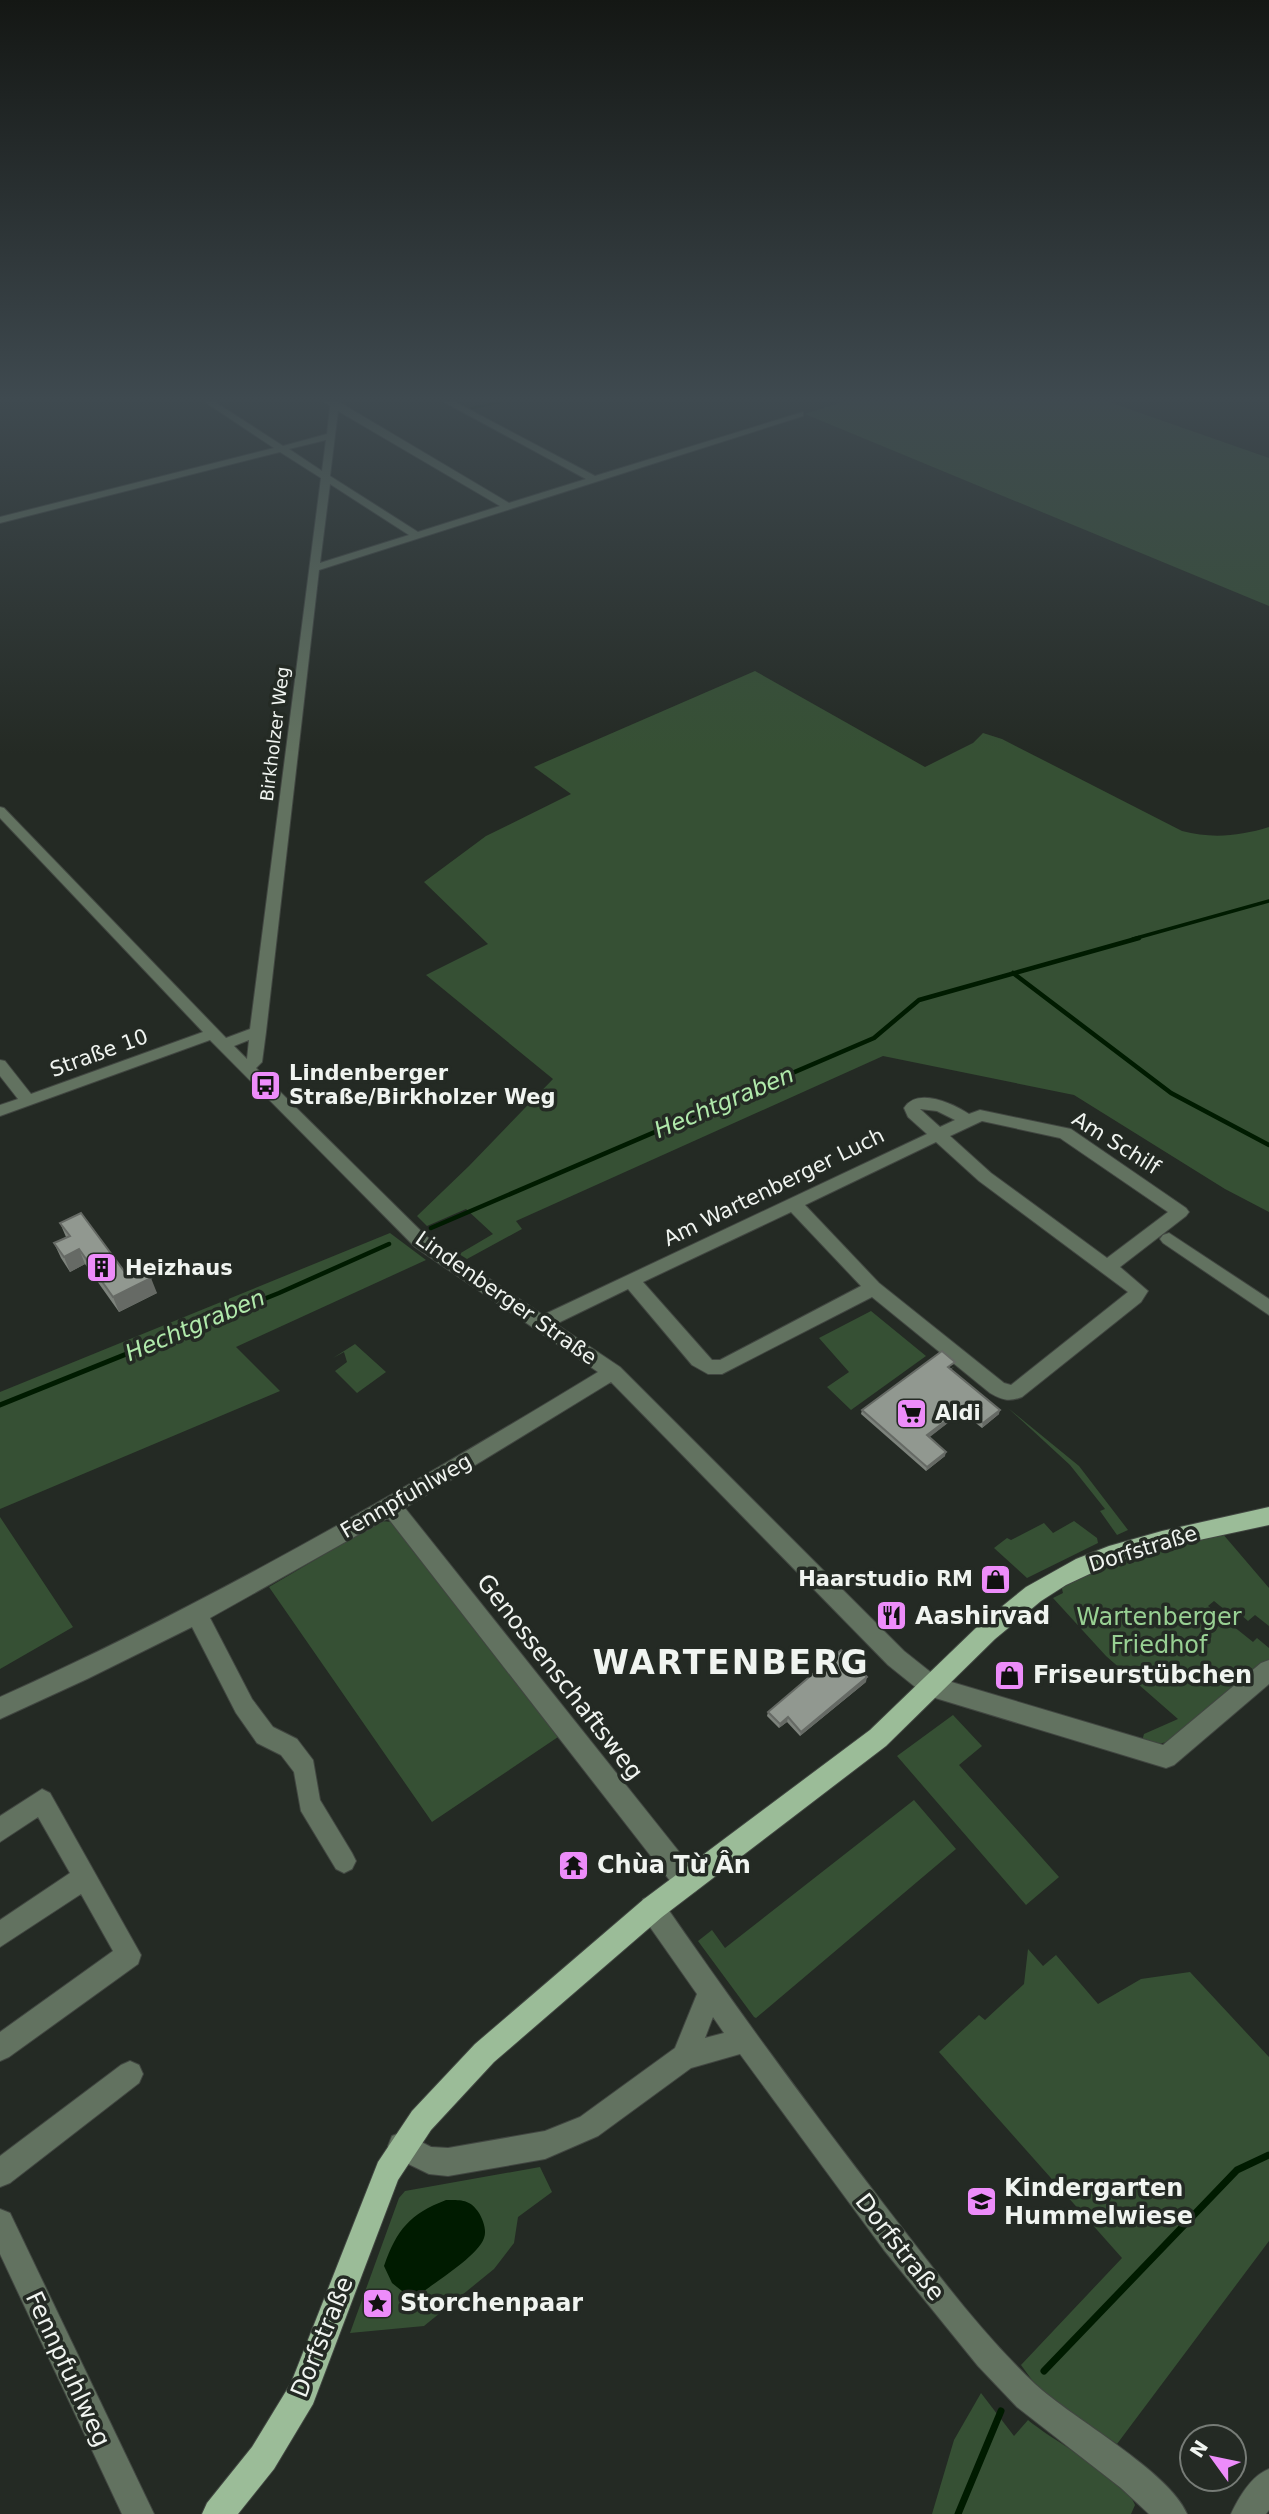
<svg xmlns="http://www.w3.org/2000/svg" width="1269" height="2514" font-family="'DejaVu Sans',sans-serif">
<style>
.green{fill:#365034}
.water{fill:#001b00}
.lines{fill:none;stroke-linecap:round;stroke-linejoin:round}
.stream-far4{stroke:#001b00;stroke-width:2.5}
.stream-far3{stroke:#001b00;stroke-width:3.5}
.stream-far2{stroke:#001b00;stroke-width:4.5}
.stream-far1{stroke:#001b00;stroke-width:5}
.stream{stroke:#001b00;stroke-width:7}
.minor-casing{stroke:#414641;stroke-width:2}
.major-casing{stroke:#414641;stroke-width:2}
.minor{fill:#627260;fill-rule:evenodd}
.major{fill:#9bbc98;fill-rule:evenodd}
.wall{fill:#7d837c}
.shaded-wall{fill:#666a65}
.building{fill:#919890;stroke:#666a65;stroke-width:2}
.labels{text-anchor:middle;stroke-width:7;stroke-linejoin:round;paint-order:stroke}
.far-street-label{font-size:18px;fill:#f0f4f0;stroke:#242a24}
.street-label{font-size:21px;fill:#f0f4f0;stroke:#242a24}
.poi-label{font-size:21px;font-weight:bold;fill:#f0f4f0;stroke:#242a24;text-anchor:start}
.water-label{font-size:23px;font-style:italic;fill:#b0e9ab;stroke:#242a24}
.near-poi-label{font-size:24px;font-weight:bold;fill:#f0f4f0;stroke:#242a24;text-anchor:start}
.near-park-label{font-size:24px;fill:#98d093;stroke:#242a24}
.near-street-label{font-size:24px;fill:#f0f4f0;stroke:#242a24}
.near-district-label{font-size:33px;font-weight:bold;letter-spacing:2px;fill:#f0f4f0;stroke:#242a24}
</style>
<rect width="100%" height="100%" fill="#242a24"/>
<path class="green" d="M843,402H1109L1269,458V606L805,414Z
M755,671L925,767L973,743L983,733L1002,739L1182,831C1212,839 1240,836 1269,827V1212L1225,1189L1074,1095L883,1056L516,1221L522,1229L467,1259L459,1254L493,1234L466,1209L427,1226L417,1216L469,1166L553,1079L426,975L488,944L424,882L486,836L571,794L534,767Z
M390,1233L426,1260L236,1347L280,1391L0,1509V1392Z
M871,1311L926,1356L851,1410L827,1387L849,1372L819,1338Z
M355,1344L386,1372L357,1393L335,1371L347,1362L344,1352L333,1358Z
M1008,1408L1079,1466L1128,1530L1117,1535L1100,1511L1105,1509L1070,1465Z
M0,1517L73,1627L0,1669Z
M381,1521L392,1522L558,1737L432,1822L269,1587Z
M1074,1521L1097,1538L1098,1543L1027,1578L994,1548L1007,1538L1011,1540L1044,1523L1053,1533Z
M1222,1533L1269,1588V1626L1255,1615L1248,1621L1240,1614L1236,1619L1214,1601L1208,1606L1253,1642L1257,1638L1269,1648V1659L1167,1742L1153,1745L1142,1741L1144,1734L1178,1719L1106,1656L1053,1598L1063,1593L1061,1585L1133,1555Z
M953,1715L982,1746L959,1765L1059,1877L1026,1905L897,1756Z
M914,1800L956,1849L756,2018L754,2017L698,1941L712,1930L725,1948Z
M1028,1949L1043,1966L1056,1955L1098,2004L1141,1979L1190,1972L1269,2057V2241L1117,2444L1043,2395L1021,2365L1122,2258L939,2052L979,2015L985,2020L1024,1984Z
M540,2167L552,2192L518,2217L514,2243L494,2269L424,2326L350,2333L399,2198L405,2191Z
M981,2393L1014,2436L1028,2420C1051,2440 1128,2480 1135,2505L1131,2514H932L954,2440Z"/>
<path class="water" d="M446,2200C461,2200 470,2199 479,2213C483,2220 487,2230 484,2238C478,2256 435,2282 419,2295H407L392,2283L384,2266C397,2229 410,2214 446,2200Z"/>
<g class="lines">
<path class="stream-far4" d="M472,408L501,402"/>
<path class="stream-far3" d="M1133,939L1269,901"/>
<path class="stream-far2" d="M1013,973L1171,1093L1269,1145
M431,1228L874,1038L919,1000L1139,938
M177,1334L279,1293L389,1244"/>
<path class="stream-far1" d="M0,1405L181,1332"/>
<path class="stream" d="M1044,2371L1237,2170L1269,2155
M958,2514L1001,2411"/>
<defs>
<path id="minor" d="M205,402H215L283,446L327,434L330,406L325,402H339L509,503L586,479L444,402H455L595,476L803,412V416L319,570L266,1032L262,1062L256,1068L427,1237L543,1315L927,1134L908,1117L904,1108C917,1087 952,1103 969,1114L980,1110L1071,1129L1186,1208L1189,1212L1186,1216L1120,1267L1148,1291L1141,1302L1022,1397C1009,1402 1002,1400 990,1393L872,1297L722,1374H708L692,1365L628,1289L556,1324L620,1367L904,1651L938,1678L1163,1745L1261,1663L1269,1660V1684L1174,1765L1166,1768L932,1697L924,1694L888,1665L611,1382L405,1508L696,1873L699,1882L696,1891L687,1894L678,1891L388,1518L210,1618L252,1699L273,1727L297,1739L313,1760L320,1800L352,1853L356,1861L352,1869L344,1873L336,1869L301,1811L294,1772L281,1755L257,1743L236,1713L192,1627L87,1679L0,1719V1697C208,1604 404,1490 598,1372L415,1247L210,1040L0,1116V1105L18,1099L0,1076V1060L5,1061L31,1094L203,1032L0,818V807L4,808L226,1038L250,1029L321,478L280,452L0,523V517L274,448ZM338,411L500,506L418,532L330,476ZM326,440L322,471L289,449ZM330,484L409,535L320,563ZM249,1040L247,1059L234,1046ZM920,1109L937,1111L955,1120L940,1127ZM982,1121L1060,1138L1168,1212L1107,1258L991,1173L950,1136ZM936,1142L979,1181L1128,1292L1011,1385L1004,1383L879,1283L805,1205ZM791,1212L861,1286L720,1360H712L643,1282Z
M1169,1233L1269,1299V1315L1163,1243L1160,1239L1163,1235Z
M42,1789L50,1793L141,1955L138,1964L9,2057L0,2061V2032L113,1951L81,1894L0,1947V1920L70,1873L38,1817L0,1842V1816Z
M652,1896L661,1899C734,2005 810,2109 889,2211C935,2270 980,2332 1035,2384C1073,2419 1169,2471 1187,2514H1149L1121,2488L1017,2407L978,2366L884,2250L740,2054L691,2068L598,2136L545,2159L448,2176L429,2174L392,2156L388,2146L392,2136L402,2132L431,2147L448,2148L545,2131L580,2117L675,2048L697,1994L643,1917L640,1908L643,1899ZM713,2017L724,2033L705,2038Z
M130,2061L139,2065L143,2074L139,2083L10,2183L0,2187V2156L121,2065Z
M0,2209L10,2213L154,2514H122L0,2254Z
M1269,2469V2510L1266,2514H1231C1239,2497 1251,2476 1269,2469Z"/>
<path id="major" d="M1269,1507V1525L1162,1548L1113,1563L1066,1585L1041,1601L995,1639L886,1746L662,1917L494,2062L431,2130L398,2180L313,2404L274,2469L238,2514H202L207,2503L252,2447L291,2383L378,2162L412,2111L475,2044L644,1899L870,1730L979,1625L1026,1587L1076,1559L1109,1546L1162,1531Z"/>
</defs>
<use href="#minor" class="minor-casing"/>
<use href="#major" class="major-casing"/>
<use href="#minor" class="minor"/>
<use href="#major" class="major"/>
</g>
<path class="wall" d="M60,1223L124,1271L157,1293L119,1312L85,1264L70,1272L61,1258L54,1243L66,1237Z
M954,1367L951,1369L999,1414L982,1428L962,1412L929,1437L945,1456L926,1471L861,1414L862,1410Z
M866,1682L800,1736L787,1722L779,1728L767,1716L768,1712Z"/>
<path class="shaded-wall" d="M79,1249L85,1264L70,1272L64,1257Z
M151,1278L157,1293L119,1312L113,1297Z
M964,1407L962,1412L926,1440L927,1435Z
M1000,1410L999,1414L982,1428L983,1423Z
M946,1452L945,1456L926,1471L927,1467Z
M867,1677L866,1682L800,1736L801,1732Z
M788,1717L787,1722L779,1728L780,1724Z"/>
<path class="building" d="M81,1213L124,1271L140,1263L151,1278L113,1297L79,1249L64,1257L54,1243L70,1236L60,1223Z
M942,1351L955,1362L948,1367L1000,1410L983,1423L964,1407L927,1435L946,1452L927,1467L862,1410Z
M841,1650L867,1677L801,1732L788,1717L780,1724L768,1712Z"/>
<linearGradient id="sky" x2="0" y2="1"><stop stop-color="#141714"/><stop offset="0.53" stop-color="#3f4a50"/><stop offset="1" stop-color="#3f4a50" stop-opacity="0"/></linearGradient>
<rect width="1269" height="754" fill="url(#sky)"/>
<defs>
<symbol id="bus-square" viewBox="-11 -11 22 22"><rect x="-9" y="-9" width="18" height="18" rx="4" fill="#ed8cfa" stroke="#242a24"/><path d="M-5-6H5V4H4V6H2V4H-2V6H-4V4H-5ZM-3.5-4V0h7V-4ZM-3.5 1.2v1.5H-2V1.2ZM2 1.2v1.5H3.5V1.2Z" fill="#111"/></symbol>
<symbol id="building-square" viewBox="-11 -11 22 22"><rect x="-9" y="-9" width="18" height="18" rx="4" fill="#ed8cfa" stroke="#242a24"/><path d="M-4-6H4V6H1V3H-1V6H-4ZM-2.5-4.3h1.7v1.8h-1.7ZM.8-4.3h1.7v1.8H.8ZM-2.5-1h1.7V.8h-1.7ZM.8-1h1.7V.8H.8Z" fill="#111"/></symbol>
<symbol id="supermarket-square" viewBox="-11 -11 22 22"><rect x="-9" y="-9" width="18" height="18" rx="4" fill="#ed8cfa" stroke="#242a24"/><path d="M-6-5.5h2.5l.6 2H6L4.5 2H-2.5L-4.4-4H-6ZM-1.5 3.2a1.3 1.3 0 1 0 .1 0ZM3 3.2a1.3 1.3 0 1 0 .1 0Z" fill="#111"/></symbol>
<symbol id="shop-square" viewBox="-11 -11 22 22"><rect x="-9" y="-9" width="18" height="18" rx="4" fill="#ed8cfa" stroke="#242a24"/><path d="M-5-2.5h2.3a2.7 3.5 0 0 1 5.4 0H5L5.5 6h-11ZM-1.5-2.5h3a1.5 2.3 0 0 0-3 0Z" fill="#111"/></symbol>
<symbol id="restaurant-square" viewBox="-11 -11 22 22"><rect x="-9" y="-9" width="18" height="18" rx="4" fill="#ed8cfa" stroke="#242a24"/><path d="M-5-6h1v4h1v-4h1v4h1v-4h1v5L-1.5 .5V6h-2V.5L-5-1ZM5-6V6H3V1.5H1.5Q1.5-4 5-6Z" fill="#111"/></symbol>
<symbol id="temple-square" viewBox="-11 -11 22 22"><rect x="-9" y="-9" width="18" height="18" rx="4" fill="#ed8cfa" stroke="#242a24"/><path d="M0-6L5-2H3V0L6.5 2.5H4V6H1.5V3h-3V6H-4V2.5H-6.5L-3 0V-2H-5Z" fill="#111"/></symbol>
<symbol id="school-square" viewBox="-11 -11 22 22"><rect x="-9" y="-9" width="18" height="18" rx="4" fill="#ed8cfa" stroke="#242a24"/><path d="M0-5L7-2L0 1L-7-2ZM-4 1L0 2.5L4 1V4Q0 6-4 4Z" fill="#111"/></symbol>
<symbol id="sight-square" viewBox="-11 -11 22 22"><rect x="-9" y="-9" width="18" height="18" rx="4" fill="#ed8cfa" stroke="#242a24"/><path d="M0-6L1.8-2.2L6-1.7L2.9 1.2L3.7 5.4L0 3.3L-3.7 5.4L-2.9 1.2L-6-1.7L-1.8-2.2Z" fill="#111"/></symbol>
</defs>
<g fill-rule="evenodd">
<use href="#bus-square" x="248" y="1068" width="35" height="35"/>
<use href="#building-square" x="84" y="1250" width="35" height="35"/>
<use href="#supermarket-square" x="894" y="1396" width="35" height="35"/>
<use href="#shop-square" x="978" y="1562" width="35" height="35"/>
<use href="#restaurant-square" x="874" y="1598" width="35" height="35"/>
<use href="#shop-square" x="992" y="1658" width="35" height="35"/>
<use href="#temple-square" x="556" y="1848" width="35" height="35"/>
<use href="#school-square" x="964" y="2184" width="35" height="35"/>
<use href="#sight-square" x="360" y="2286" width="35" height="35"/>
</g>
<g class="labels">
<g class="far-street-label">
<text transform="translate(275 734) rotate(-83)" y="6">Birkholzer Weg</text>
</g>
<g class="street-label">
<text transform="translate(99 1053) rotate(-20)" y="7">Straße 10</text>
<text transform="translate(1116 1143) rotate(32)" y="7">Am Schilf</text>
<text transform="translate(774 1187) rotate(-26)" y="7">Am Wartenberger Luch</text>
<text transform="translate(506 1298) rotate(35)" y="7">Lindenberger Straße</text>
<text transform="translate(406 1496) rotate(-30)" y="7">Fennpfuhlweg</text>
<text transform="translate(1143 1549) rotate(-17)" y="7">Dorfstraße</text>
</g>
<g class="poi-label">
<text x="289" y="1080">Lindenberger<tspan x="289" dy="24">Straße/Birkholzer Weg</tspan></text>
<text x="125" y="1275">Heizhaus</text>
<text x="935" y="1420">Aldi</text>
<text x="973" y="1586" text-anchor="end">Haarstudio RM</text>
</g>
<g class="water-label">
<text transform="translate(724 1102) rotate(-23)" y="8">Hechtgraben</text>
<text transform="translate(195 1325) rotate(-23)" y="8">Hechtgraben</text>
</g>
<g class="near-poi-label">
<text x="915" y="1624">Aashirvad</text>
<text x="1033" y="1683">Friseurstübchen</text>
<text x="597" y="1873">Chùa Từ Ân</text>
<text x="1004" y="2196">Kindergarten<tspan x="1004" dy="28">Hummelwiese</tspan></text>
<text x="400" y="2311">Storchenpaar</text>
</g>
<g class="near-park-label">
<text x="1159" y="1625">Wartenberger<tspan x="1159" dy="28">Friedhof</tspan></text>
</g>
<g class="near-street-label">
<text transform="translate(560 1677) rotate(52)" y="8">Genossenschaftsweg</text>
<text transform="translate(900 2247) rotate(52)" y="8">Dorfstraße</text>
<text transform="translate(322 2337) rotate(-68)" y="8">Dorfstraße</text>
<text transform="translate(68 2369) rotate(65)" y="8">Fennpfuhlweg</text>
</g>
<g class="near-district-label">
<text x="731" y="1674">WARTENBERG</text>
</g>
</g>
<g transform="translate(1213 2458) rotate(303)"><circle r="33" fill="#242a24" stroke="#767b76" stroke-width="2"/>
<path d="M0-5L12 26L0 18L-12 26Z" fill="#ed8cfa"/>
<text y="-10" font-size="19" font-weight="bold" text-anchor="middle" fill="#f0f4f0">N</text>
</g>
</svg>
